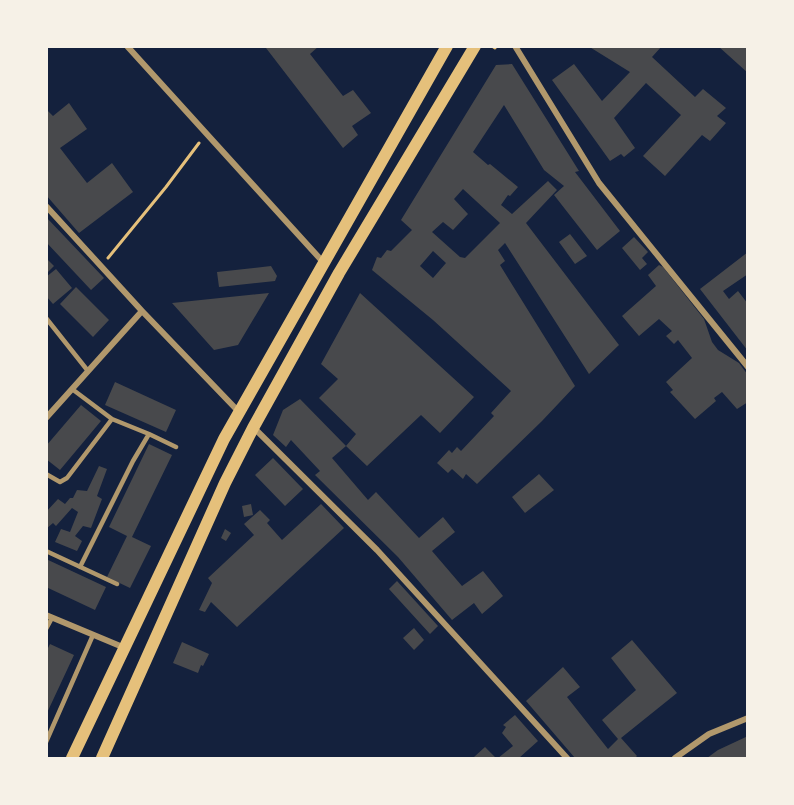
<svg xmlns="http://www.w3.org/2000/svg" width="794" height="805" font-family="Quicksand,sans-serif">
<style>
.building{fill:#48494c;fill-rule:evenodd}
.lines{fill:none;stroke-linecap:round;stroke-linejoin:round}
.path{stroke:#e5c07b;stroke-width:3}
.service{stroke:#b1986c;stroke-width:4.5}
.minor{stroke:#b1986c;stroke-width:6}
.secondary{stroke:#e5c07b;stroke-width:12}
</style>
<rect width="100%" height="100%" fill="#14213d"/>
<path class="building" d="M268,46H319L310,54L343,96L353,90L371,113L352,126L358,135L343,148L266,48Z
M588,46H662L652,57L695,97L703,89L726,108L717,116L726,123L710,141L702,135L665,176L643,156L681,115L646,83L614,118L635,148L624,157L621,154L610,161L552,80L574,64L602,101L630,72Z
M718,46H748V73Z
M512,64L579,171L575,172L620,231L597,250L554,195L564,186L544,170L504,105L473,152L488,165L490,164L518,187L510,196L508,195L501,205L512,214L548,181L557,190L526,223L619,345L589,374L505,243L498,250L505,261L500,265L575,386L542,421L477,484L466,474L463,479L452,469L448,473L437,463L449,450L452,453L457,447L461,451L494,416L491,413L511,391L433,320L372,270L377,257L381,258L387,250L391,251L412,230L401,220L496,65ZM463,189L500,223L465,258L460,257L432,232L443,222L453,230L468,214L454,199ZM433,251L446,263L433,278L420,266Z
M69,103L87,129L60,148L87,183L112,163L133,192L79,233L46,195V109L53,116Z
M46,217L104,278L91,290L46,242Z
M570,234L587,256L575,264L559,242Z
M634,237L648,252L642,258L647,264L640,270L622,248Z
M748,252V274L723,291L729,299L738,291L748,304V351L700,289Z
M46,258L54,266L46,274Z
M659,265L663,267L704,319L712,342L718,350L739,363L748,375V402L737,409L722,392L714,398L716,401L695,419L670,392L673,390L666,382L692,358L678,340L674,344L666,336L672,331L659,319L639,336L622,316L656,286L648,275Z
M271,266L277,276L275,281L219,287L217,272Z
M56,269L72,288L53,304L46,296V277Z
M76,287L109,320L93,337L60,304Z
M269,293L238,345L214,350L172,303Z
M360,293L474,397L440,433L421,415L367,466L346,446L356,434L319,398L338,379L321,364Z
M115,382L176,410L166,432L105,405Z
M300,399L346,446L332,458L368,500L376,492L419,538L443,517L455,532L432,551L462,586L483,571L503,596L482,614L474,603L452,620L398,557L315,475L320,471L291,440L286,447L273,435L283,410Z
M81,405L101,421L60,470L46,459V446Z
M149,444L172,455L132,537L151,546L130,588L107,577L127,536L109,527Z
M273,458L303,489L285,506L255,475Z
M99,466L107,469L97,496L102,499L91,528L83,526L75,536L82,541L77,551L55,542L61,529L70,532L78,512L72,508L56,526L53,523L46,529V512L58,499L65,504L70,498H73L77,490L87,491Z
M539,474L554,490L525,513L512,497Z
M251,504L253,515L244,517L242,506Z
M321,504L344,528L237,627L211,602L205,612L199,610L212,583L208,578L254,535L244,524L260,510L270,520L267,523L282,540Z
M225,529L231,533L226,541L221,538Z
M46,559L106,587L95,610L46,587Z
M397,581L438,626L430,634L389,589Z
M414,628L424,640L414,650L403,638Z
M632,640L677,693L621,738L637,756L635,758H575L526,701L563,667L580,687L567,697L608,749L618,739L602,720L636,690L611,658Z
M182,642L209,654L203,666L201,665L198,673L173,663Z
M50,644L74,655L46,715V652Z
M515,715L538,741L519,758H498L513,746L502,733L506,727L503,725Z
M748,736V758H707L718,750Z
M485,747L495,757L476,758L474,757Z"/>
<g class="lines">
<path class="path" d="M492,46L495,48
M108,258L166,187L199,143"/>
<path class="service" d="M46,318L88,371
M72,389L112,419L149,434
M46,474L60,482L67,478L112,419
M46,551L117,584
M80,567L133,461L149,434L176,447
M46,629L52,618
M46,742L93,635"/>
<path class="minor" d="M127,46L323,262
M515,46L599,183L748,367
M46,206L142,311L239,412
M46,418L142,311
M254,428L377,550L567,758
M46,615L125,648
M675,758L709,734L748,718"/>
<path class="secondary" d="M72,758L224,439L447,46
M102,758L225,483L253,428L339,273L475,46"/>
</g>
<rect width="794" height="805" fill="none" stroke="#f6f1e7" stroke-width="96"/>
</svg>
